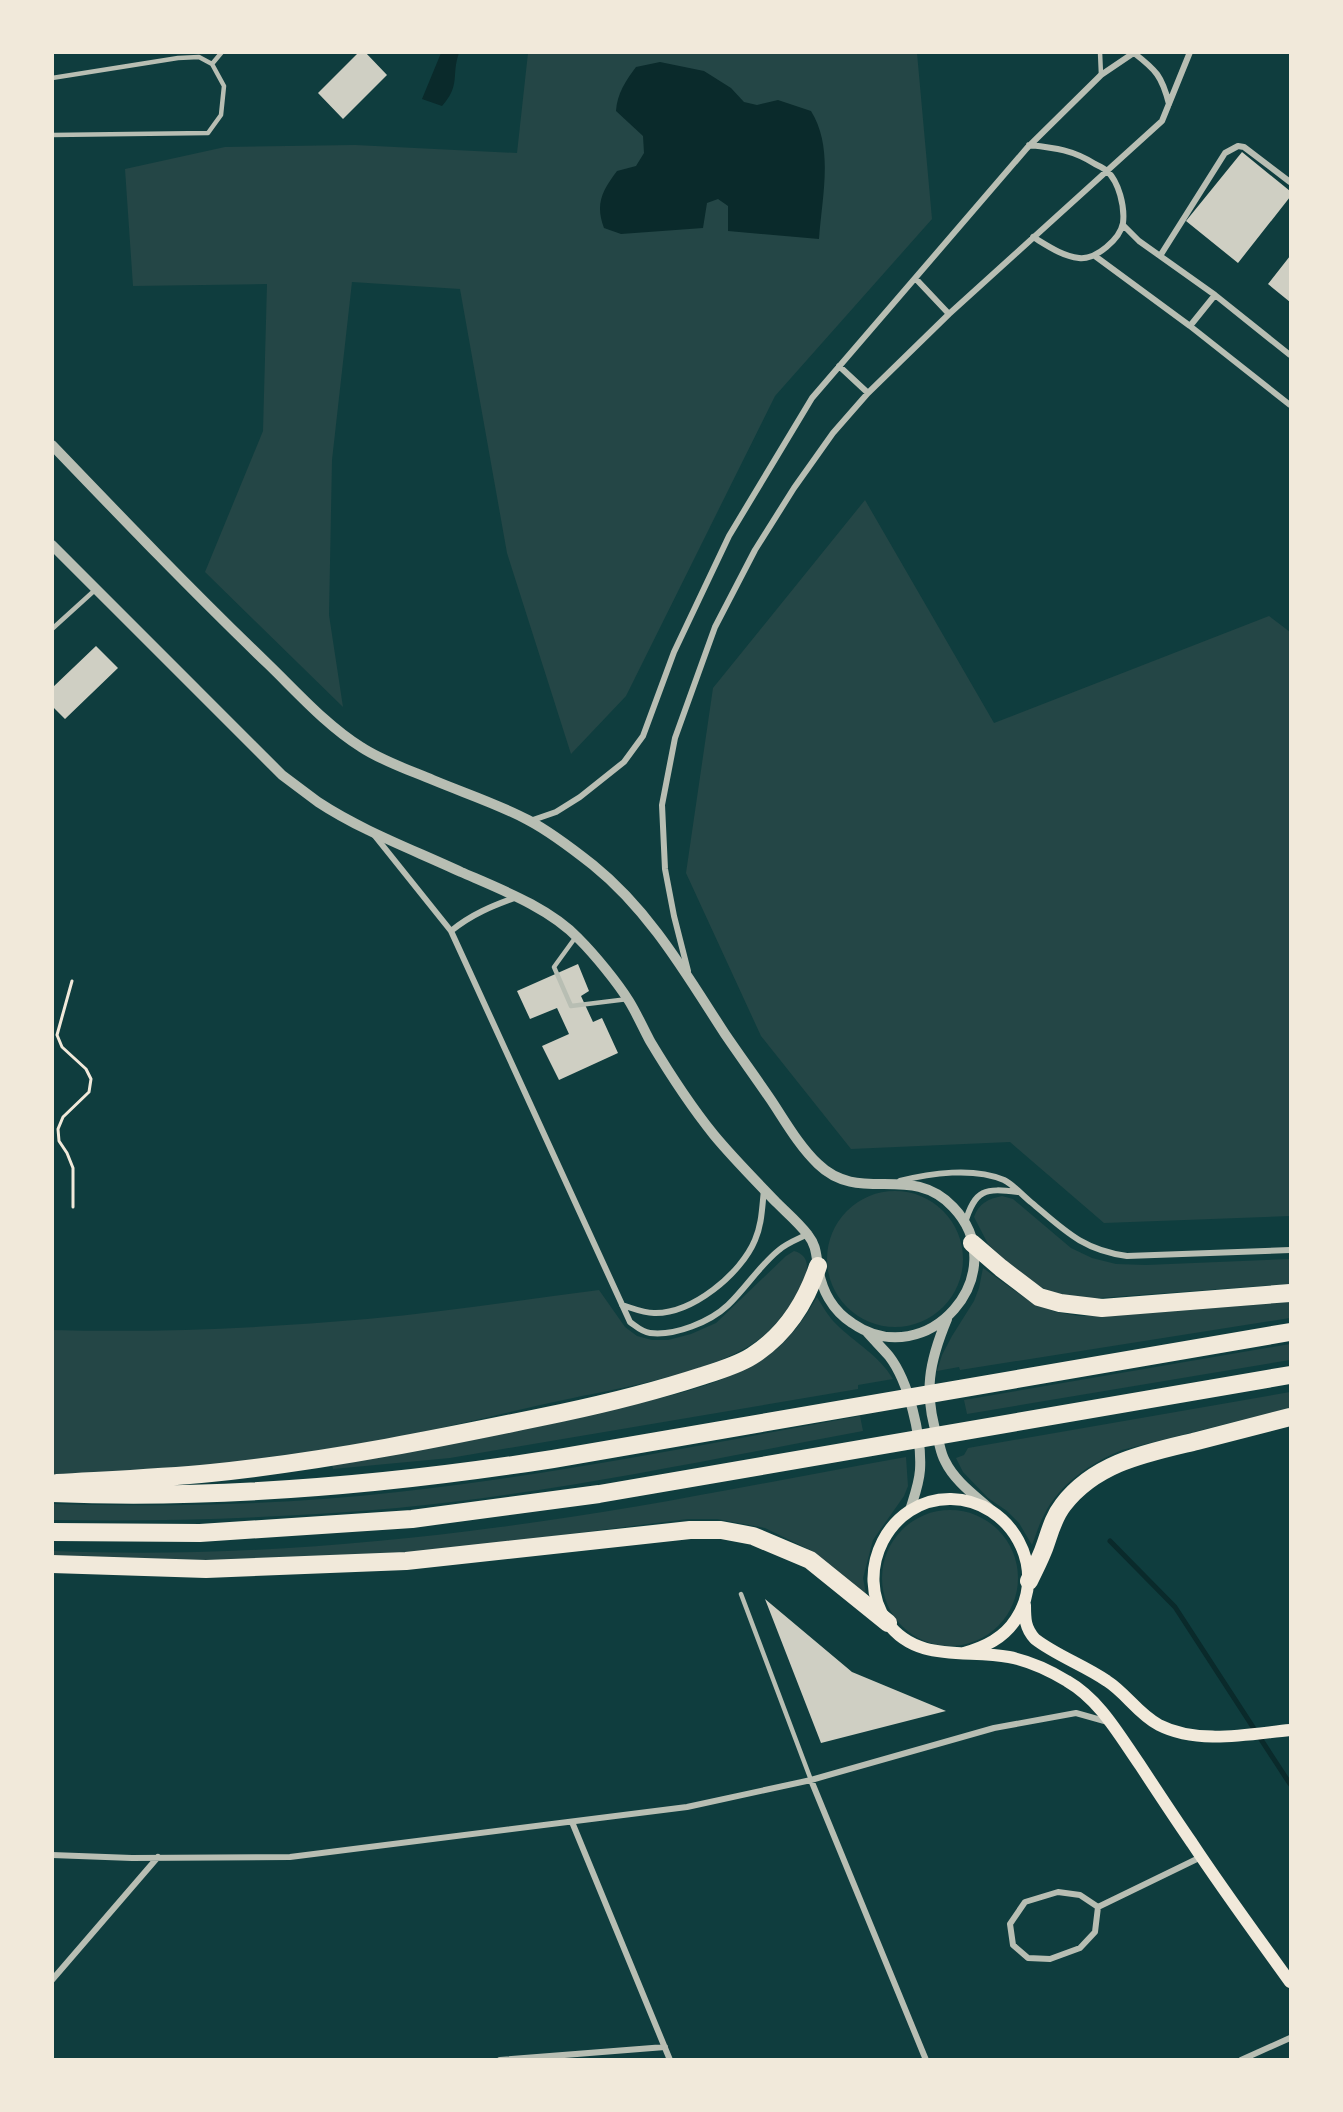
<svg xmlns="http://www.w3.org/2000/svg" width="1343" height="2112" font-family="'Source Sans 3',sans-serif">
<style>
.green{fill:#244646}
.water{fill:#0a2a2b}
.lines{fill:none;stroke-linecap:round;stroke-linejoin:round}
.stream{stroke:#0a2a2b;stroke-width:5}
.building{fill:#cfcfc3}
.path{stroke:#f1e9da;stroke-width:3}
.service{stroke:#b8beb3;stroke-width:4.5}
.minor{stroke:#b8beb3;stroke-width:6}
.tertiary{stroke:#b8beb3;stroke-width:10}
.secondary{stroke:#f1e9da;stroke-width:12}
.motorway{stroke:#f1e9da;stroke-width:18}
</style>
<rect width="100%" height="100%" fill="#0f3d3e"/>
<path class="green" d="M528,53H917L932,219L775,396L626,696L571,754L507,553L460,289L352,282L332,460L329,615L343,707L205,572L263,431L267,284L133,286L125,169L225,147L355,145L517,153Z
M865,500L994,723L1269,616L1290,632V1216L1104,1223L1010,1142L851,1149L761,1036L686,873L713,688Z
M827 1259a68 68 0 1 1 136 0a68 68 0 1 1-136 0Z
M1002,1196L1013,1199L1071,1248L1092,1258L1116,1264L1146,1265L1290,1259V1284L1085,1299L1054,1294L1036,1284L1007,1262L988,1244L974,1217C979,1203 988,1199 1002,1196Z
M794,1251C830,1261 781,1319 768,1332C726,1371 625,1387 568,1399C516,1410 465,1423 413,1434C349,1447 284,1455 220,1464C165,1471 108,1472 53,1476V1330C157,1333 263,1328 367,1319C445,1312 522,1300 599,1290L625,1327L637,1336L652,1340H668L691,1334L716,1323L786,1256Z
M983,1268L1032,1303L1056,1312L1079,1316H1113L1290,1302V1318L960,1370L959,1367L937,1371L942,1355L952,1336L974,1301L979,1288Z
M817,1297C823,1307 828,1316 836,1324C855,1343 879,1355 893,1379L858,1385V1389L450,1458L333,1469L332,1464C431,1448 530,1431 627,1406C677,1394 728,1384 771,1353C790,1339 805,1318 817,1297Z
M1290,1344V1360L967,1414L964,1400Z
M1290,1392V1408L1122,1450C1091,1463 1060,1483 1044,1515C1039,1524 1036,1535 1032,1545L1019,1523L1007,1511L988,1498L963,1472L956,1458L964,1455L968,1448Z
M860,1416L863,1431C708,1460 554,1493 397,1508C282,1518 167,1522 53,1520V1504C168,1507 283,1505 398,1492C553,1475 706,1444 860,1416Z
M906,1457L908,1486L904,1496L873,1540L863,1578L866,1594L814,1552L765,1528L717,1519H688L403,1555L172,1562L53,1558V1551C201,1557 352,1547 500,1527C636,1510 771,1481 906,1457Z
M882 1578a68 68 0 1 1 136 0a68 68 0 1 1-136 0Z"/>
<path class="water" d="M441,53H459C451,75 461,85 442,106L422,99Z
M660,62L704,71L731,88L744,102L757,105L778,100L811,111C834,148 822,196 819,239L728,231V206L718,199L707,203L703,228L621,234L604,228C595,204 602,191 617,171L636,166L644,153L643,136L616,111C617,94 626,80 636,67Z"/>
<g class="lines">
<path class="stream" d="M1110,1541L1175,1607L1290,1784"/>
</g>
<path class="building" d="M359,52H365L387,75L343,119L318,93Z
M1242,152L1290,191V197L1238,263L1186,221Z
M1290,256V302L1268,284Z
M96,646L118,668L65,719L52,706V688Z
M578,964L589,991L581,996L593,1022L602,1018L618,1053L559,1080L542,1046L569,1034L557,1008L530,1019L517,991Z
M765,1599L852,1672L946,1711L821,1743Z"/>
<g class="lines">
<path class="path" d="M72,981L57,1035L62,1047L86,1069L91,1079L89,1092L63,1117L58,1129L59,1141L67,1153L73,1168V1207"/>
<path class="service" d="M1100,52L1101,75
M212,64L222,52
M52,78L178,58L199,57L212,64L224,86L221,115L208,133L52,135
M52,629L95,590
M575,938L554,967L571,1006L628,999
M741,1594L811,1780"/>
<path class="minor" d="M1134,53C1156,70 1162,76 1169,104
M1029,145C1056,148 1073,150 1095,164C1099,166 1104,168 1107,171C1119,182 1125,207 1123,223C1120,239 1096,260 1079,258C1062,256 1048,246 1033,237
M1123,225L1139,241L1215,295L1290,355
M1095,256L1190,326L1290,405
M1160,256L1225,153L1238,146L1244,147L1290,182
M916,279L949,314
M1190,326L1215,295
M839,366L868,393
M530,821L556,812L580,797L624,762L643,736L674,652L729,536L812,398L1027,148L1101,75L1135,52
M375,836L451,931L630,1322C637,1327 642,1332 650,1333C675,1336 710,1322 728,1305C746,1288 760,1265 779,1250C787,1243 798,1239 808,1234
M451,931C472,914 492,906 517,897
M688,971L674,916L665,869L662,805L675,738L715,627L755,550L794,488L833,433L868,393L949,314L1162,121L1190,52
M900,1181C930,1173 974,1167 1004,1180C1014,1185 1023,1196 1032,1203C1065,1231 1083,1250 1127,1256L1290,1250
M965,1223C975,1189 985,1188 1018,1192
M622,1305C632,1308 643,1313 654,1313C692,1314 741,1274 755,1240C762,1224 762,1207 764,1190
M811,1780L926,2060
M572,1822L670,2060
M52,1855L132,1858L290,1857L687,1807L811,1780L994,1728L1076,1713L1108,1722
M1058,1892L1080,1895L1098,1907L1095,1932L1080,1948L1050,1959L1028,1958L1013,1945L1010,1924L1025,1902Z
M1098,1907L1201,1857
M52,1980L158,1857
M500,2060L665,2047
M1241,2060L1290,2038"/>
<path class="tertiary" d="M52,445C123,519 194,593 268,664C297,692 326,725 361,747C382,761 409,770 433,780C464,793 498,804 528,820C549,831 574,850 593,865C650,911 686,974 725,1034C740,1056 756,1078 771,1100C785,1121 799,1146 818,1164C860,1205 911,1162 953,1207C1016,1273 927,1375 852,1323C832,1310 821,1289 818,1266C816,1254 816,1245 808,1235C799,1223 786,1212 776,1202C755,1180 733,1158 714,1135C693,1109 668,1071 650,1041C643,1028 637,1014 629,1001C617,982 595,955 579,939C550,908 500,889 461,872C414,850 362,831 318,802C306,793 294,784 282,775L52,545
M947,1319C929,1362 923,1393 938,1439C940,1446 941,1454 945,1461C954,1480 973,1494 989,1508
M867,1332C874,1340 882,1348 889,1356C909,1382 922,1437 920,1470C919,1484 914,1497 910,1510"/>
<path class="secondary" d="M1025,1605C1025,1619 1025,1628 1035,1639C1057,1656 1084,1665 1107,1681C1126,1693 1138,1714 1159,1725C1198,1745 1249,1734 1290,1730
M964,1653C985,1647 1004,1638 1016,1619C1049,1569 1011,1500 951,1499C889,1498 852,1572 887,1622C916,1663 966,1649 1009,1657C1029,1661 1049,1670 1067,1681C1100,1700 1119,1735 1140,1765C1157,1791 1174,1817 1192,1843C1223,1890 1257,1936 1290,1982"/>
<path class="motorway" d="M972,1243L1001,1268L1039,1297L1060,1303L1102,1308L1290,1293
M57,1483C109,1480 160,1478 211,1473C329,1461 446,1437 561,1413C608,1403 656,1391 702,1376C718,1371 738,1365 752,1356C785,1335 806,1302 818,1266
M52,1493C220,1500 387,1485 553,1459L1290,1332
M52,1532L200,1533L412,1519L599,1494L1290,1375
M52,1564L206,1569L406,1561L690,1530H721L753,1536L810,1560L888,1623
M1029,1581C1034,1571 1039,1561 1043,1551C1049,1536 1052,1519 1063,1505C1096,1462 1147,1453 1197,1441C1228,1433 1259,1425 1290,1417"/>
</g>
<rect width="1343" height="2112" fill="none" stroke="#f1e9da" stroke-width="108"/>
</svg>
